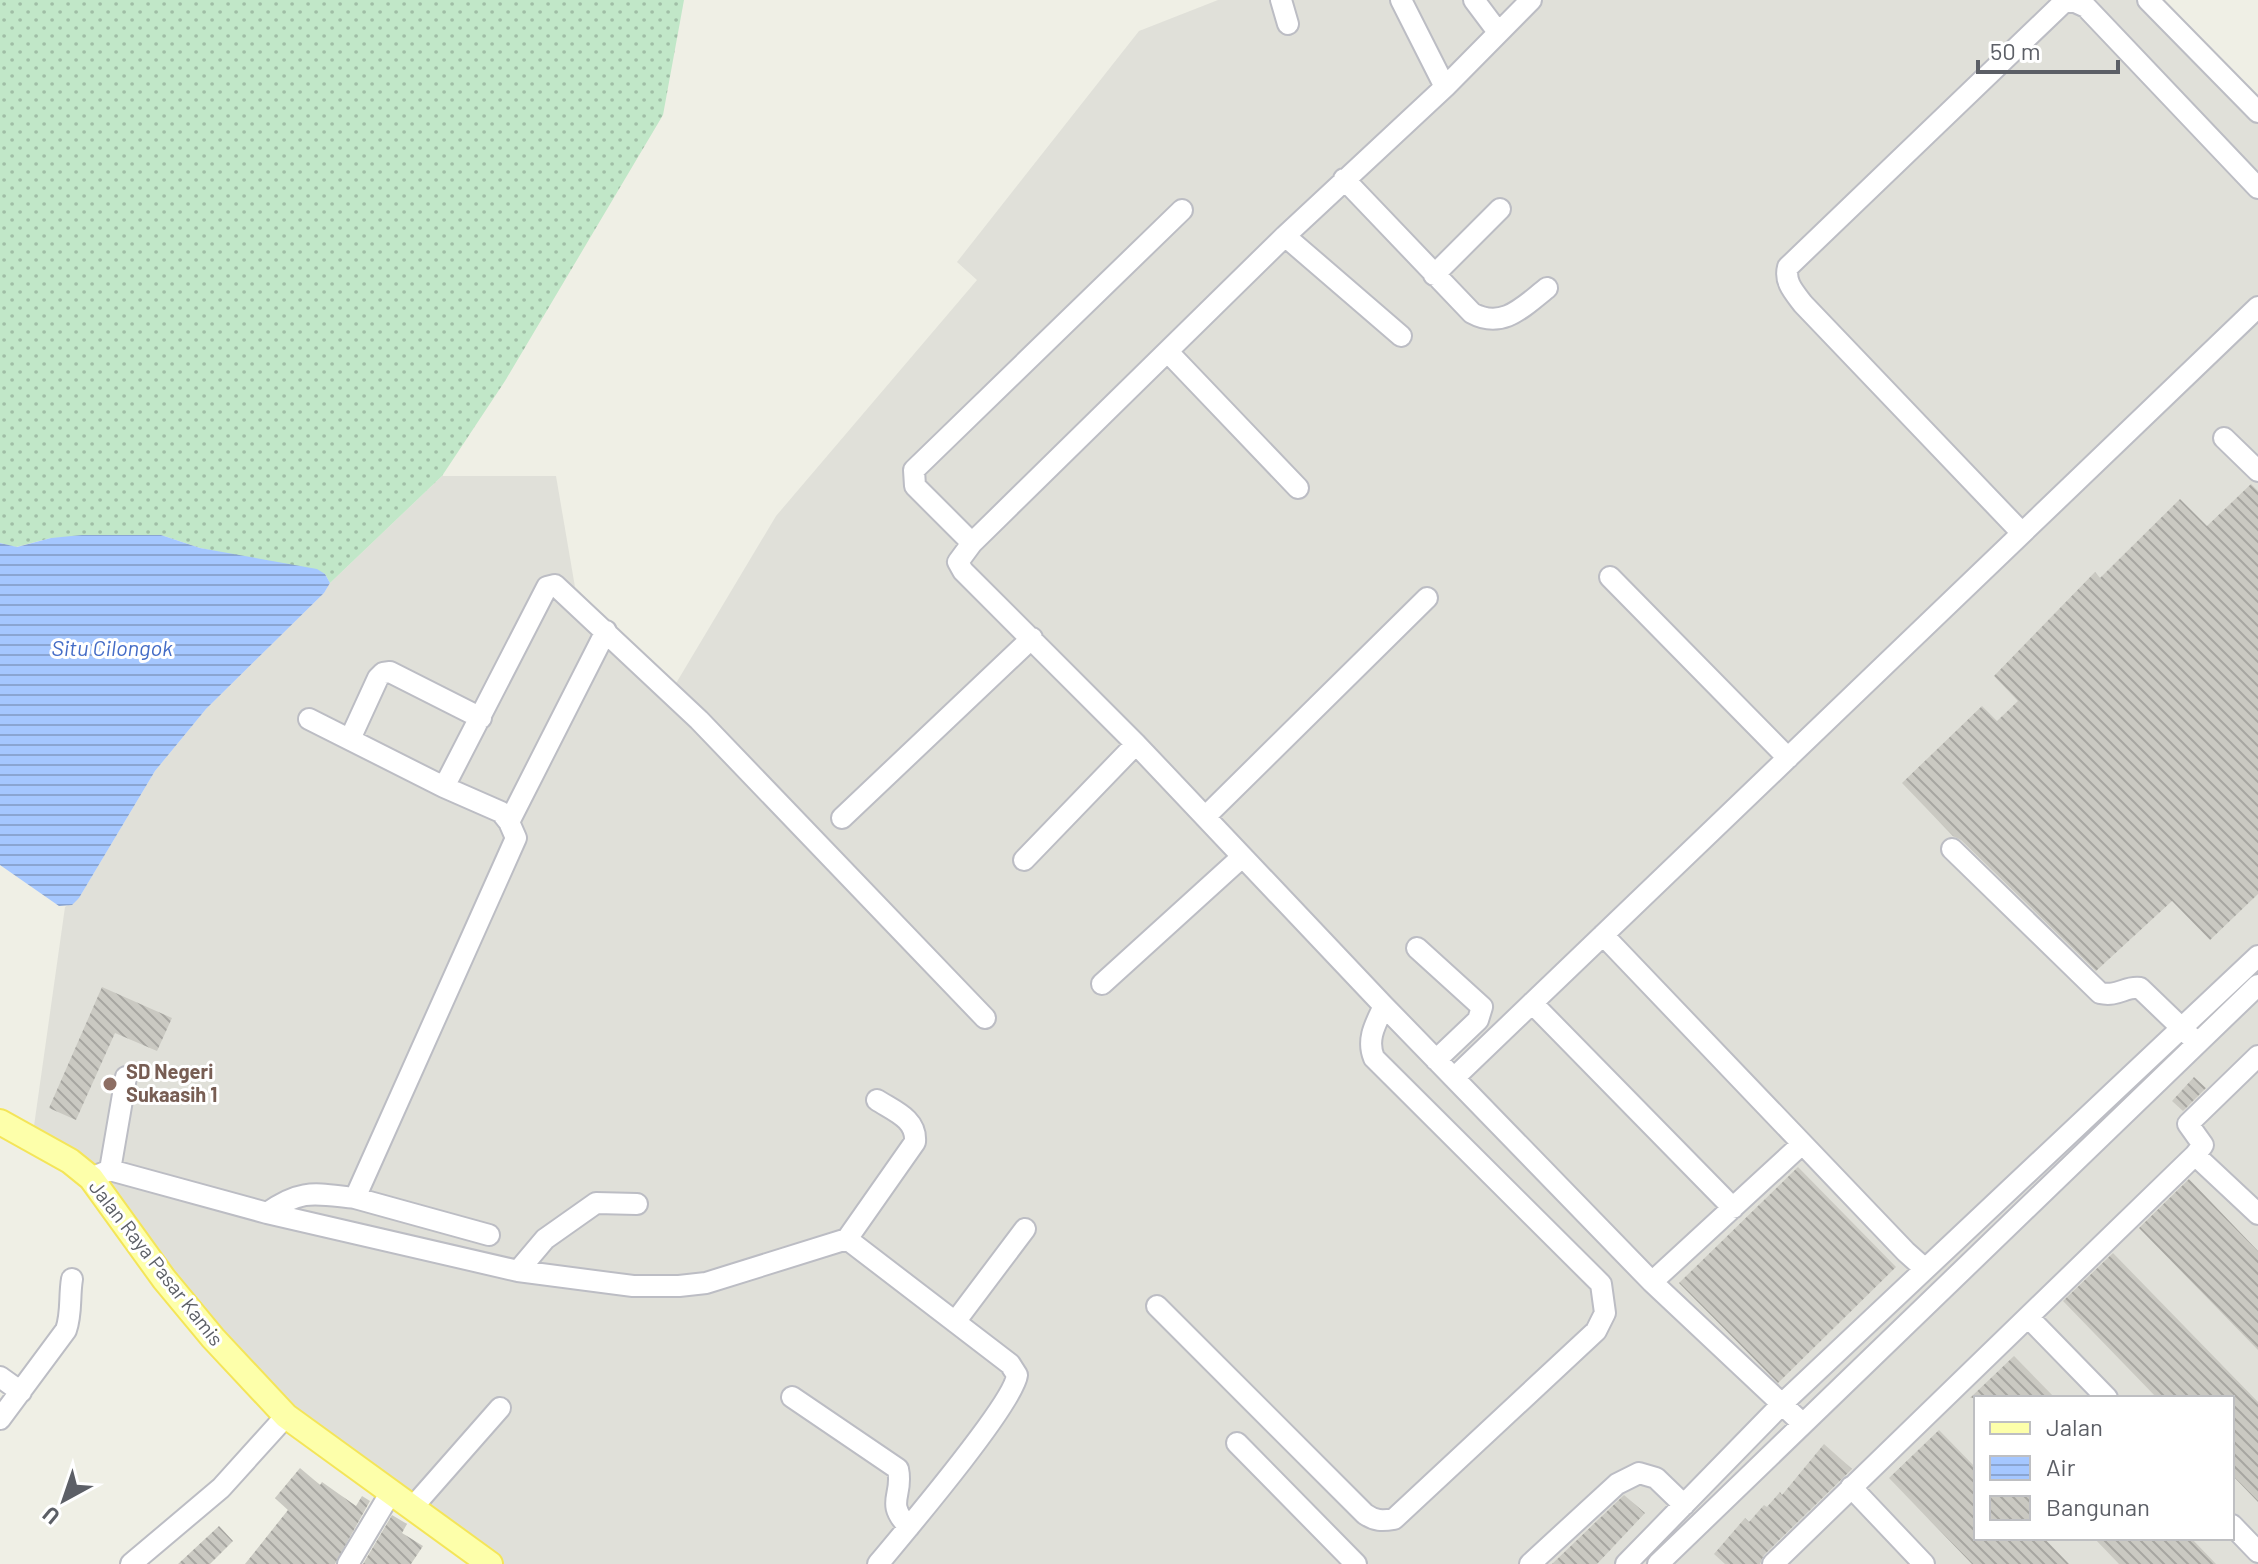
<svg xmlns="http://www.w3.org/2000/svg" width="2258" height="1564" font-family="Barlow,sans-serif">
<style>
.industrial{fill:#e0e0d9;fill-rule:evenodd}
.grass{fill:url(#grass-dots)}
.water{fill:url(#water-rules)}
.building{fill:url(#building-back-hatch)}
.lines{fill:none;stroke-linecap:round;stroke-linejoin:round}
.minor-casing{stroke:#bcbdc4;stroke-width:24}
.major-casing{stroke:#f4e559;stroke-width:28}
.minor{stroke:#fff;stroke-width:20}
.major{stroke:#fdffaa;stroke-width:24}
.education-dot{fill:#8d6e63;stroke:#fff;stroke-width:3}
.labels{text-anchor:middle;stroke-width:6;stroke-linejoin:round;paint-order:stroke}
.education-label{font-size:20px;font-weight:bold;fill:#785e54;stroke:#fff;text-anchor:start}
.street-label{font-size:20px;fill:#5c5f66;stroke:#fff}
.water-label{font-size:22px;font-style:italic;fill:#446cc6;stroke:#fff}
</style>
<defs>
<pattern id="grass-dots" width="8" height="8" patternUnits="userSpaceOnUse" patternTransform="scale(2)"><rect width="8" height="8" fill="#c1e7c8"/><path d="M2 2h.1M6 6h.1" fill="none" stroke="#a0bea6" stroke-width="1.8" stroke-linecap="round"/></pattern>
<pattern id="water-rules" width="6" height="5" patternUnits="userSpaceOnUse" patternTransform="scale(2)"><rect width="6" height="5" fill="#a5c7ff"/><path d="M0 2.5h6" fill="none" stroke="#8aa5d2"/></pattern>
<pattern id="building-back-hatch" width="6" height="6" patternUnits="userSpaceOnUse" patternTransform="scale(2)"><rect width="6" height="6" fill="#cac9c2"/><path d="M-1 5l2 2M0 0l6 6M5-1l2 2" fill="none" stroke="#a7a6a1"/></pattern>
</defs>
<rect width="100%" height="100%" fill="#efefe5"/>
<path class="industrial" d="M1218,0H2165L2258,97V1564H503L286,1408L184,1297L94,1166L34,1126L65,907L79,898L155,771L206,709L324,593L330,583L442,476H556L575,587L675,685L776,516L977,280L957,262L1139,31ZM1976,1398H2232V1538H1976Z"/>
<path class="grass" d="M0,0H684L663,115L505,381L442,476L330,583L325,574L200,548L161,535L51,538L16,547L0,543Z"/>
<path class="water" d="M82,535H161L200,548L317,569L325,574L330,583L324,593L206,709L155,771L79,898L72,905L59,906L0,865V543L17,547L51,538Z"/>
<path class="building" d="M2251,484L2258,491V894L2210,940L2172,901L2096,971L1961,840L1953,836L1902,783L1982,706L1997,721L2018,701L1994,676L2095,572L2100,578L2180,499L2207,526Z
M102,987L172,1018L157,1051L115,1033L76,1120L49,1108Z
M2194,1077L2206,1088L2183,1111L2172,1101Z
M1798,1167L1896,1267L1778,1383L1679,1283Z
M2189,1179L2258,1251V1350L2139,1228Z
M2113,1253L2258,1402V1502L2232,1475V1398H2157L2063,1301Z
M2014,1356L2055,1398H1970Z
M1939,1430L1976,1468V1538H2044L2069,1564H1972L1889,1478Z
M1824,1444L1852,1469L1764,1555L1760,1564H1725L1714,1554L1745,1518L1749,1522L1764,1505L1767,1507L1780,1492L1782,1495Z
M300,1468L320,1485L322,1482L356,1506L362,1496L370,1501L335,1564H245L288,1510L275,1498Z
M1624,1495L1645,1513L1597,1564H1552Z
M392,1515L407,1524L402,1533L423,1546L411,1564H363Z
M219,1526L233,1541L210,1564H178Z
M2094,1538H2191L2216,1564H2119Z"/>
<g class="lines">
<defs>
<path id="minor" d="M1281,0L1288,24
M1401,0L1445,87
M1474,0L1498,32
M1531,0L1445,87L1285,236L972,543L958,562L963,571L1136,744L1384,1006L1652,1282L1802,1423
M2148,0L2258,112
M1344,179L1472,313C1503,330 1524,306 1547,288
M1285,236L1401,336
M1434,275L1500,209
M1168,352L1298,488
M2224,438L2258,471
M2022,533L1803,304C1794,292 1784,282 1788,267L2063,3L2073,1L2086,7L2258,188
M972,543L915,486L914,470L1182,210
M1610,577L1788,758
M350,739L378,678L383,673L390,672L481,718
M444,787L547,587L555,585L699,720L985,1018
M1205,817L1427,598
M842,818L1032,638
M509,822L606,631
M1952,849L2100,993C2118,997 2125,986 2140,988L2191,1037
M1024,860L1136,744
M1603,935L1906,1252L1925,1269
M1417,948L1482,1007L1478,1020L1436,1060
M1102,984L1242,857
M1532,1003L1733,1208
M1454,1078L2258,307
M2195,1155L2203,1145L2188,1124L2258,1056
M110,1170L126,1077
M91,1178L110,1170L267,1213L518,1271L633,1286H679L706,1283L847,1239L915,1142C917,1119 894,1111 877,1100
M355,1198L489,1235
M267,1213C302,1188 316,1194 355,1198L516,838L509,822L501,812L444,787L309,719
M847,1239L1010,1364L1017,1375C1014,1403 903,1534 878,1564
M518,1271L545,1239L596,1203L637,1204
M1652,1282L1802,1144
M1157,1306L1365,1514C1375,1521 1382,1521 1394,1519L1596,1331L1605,1313L1601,1284L1374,1058C1366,1039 1376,1023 1384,1006
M2029,1318L2107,1398
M955,1322L1025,1229
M0,1377L21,1392
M792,1397L898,1469C904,1496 884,1502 909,1527
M0,1419L66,1330C72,1313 69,1297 72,1279
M1237,1443L1356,1564
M1851,1487L1924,1564
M412,1508L500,1408
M2232,1525L2258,1552
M131,1564L221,1488L286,1416
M348,1564L391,1492
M1530,1564L1617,1484L1639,1473L1656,1478L1684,1505
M1626,1564L1783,1403L2258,956
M1658,1564L2258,985
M1773,1564L2195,1155L2258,1214"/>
<path id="major" d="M0,1122L70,1161L91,1178L164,1279L213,1338L286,1416L490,1564"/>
</defs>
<use href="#minor" class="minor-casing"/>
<use href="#major" class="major-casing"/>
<use href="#minor" class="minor"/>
<use href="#major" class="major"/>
</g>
<circle class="education-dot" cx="110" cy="1084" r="8"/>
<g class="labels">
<g class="education-label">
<text x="126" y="1079">SD Negeri<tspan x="126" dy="23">Sukaasih 1</tspan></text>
</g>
<g class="street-label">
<text transform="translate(156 1263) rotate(52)" y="7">Jalan Raya Pasar Kamis</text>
</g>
<g class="water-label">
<text x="112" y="656">Situ Cilongok</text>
</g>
</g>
<rect x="1974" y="1396" width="260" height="144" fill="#ffffff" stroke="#bebfc2" stroke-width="2"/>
<rect x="1990" y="1422" width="40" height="12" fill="#fdffaa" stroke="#bebfc2" stroke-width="2"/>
<text x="2046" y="1436" font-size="24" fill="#5c5f66">Jalan</text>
<rect x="1990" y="1456" width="40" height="24" fill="url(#water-rules)" stroke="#bebfc2" stroke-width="2"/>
<text x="2046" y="1476" font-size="24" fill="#5c5f66">Air</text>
<rect x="1990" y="1496" width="40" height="24" fill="url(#building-back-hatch)" stroke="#bebfc2" stroke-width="2"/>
<text x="2046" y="1516" font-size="24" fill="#5c5f66">Bangunan</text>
<g transform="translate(64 1500) rotate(220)" stroke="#ffffff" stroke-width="6" paint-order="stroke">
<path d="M0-6L14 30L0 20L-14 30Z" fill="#5c5f66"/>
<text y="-12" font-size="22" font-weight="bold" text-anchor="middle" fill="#5c5f66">U</text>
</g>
<path d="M1978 60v12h140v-12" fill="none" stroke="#5c5f66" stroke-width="4"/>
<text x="1990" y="60" font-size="24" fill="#5c5f66" stroke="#ffffff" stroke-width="6" paint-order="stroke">50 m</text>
</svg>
